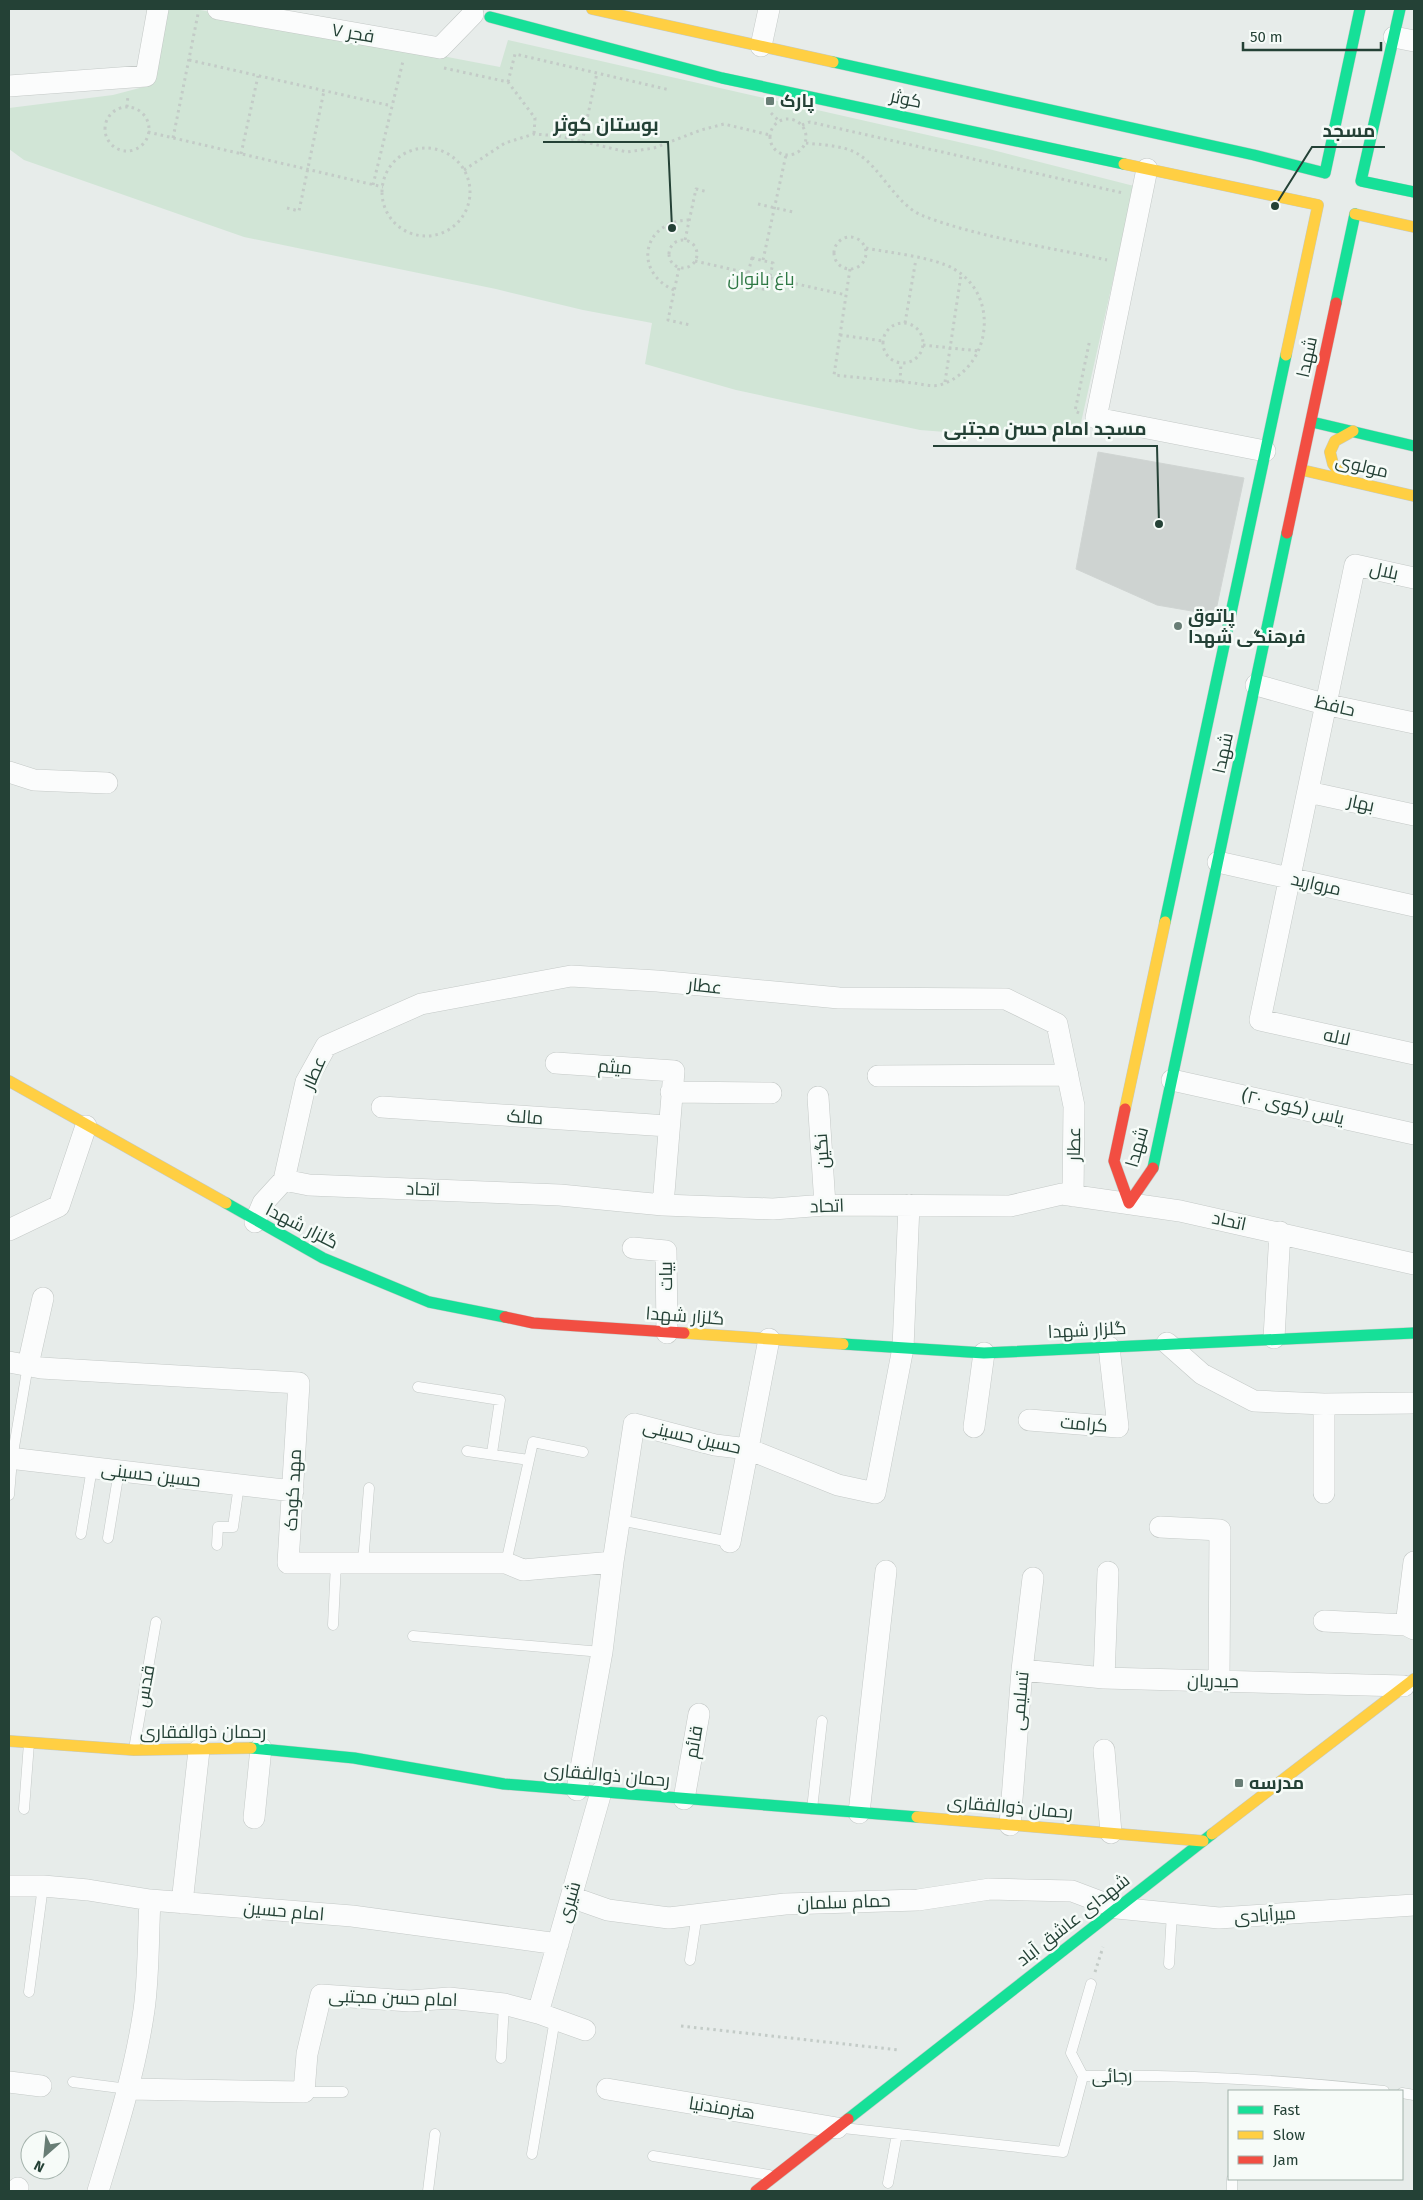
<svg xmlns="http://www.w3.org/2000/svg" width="1423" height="2200" font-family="'Fira Sans',Cairo,sans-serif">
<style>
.green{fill:#d1e5d6}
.building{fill:#ced3d1;stroke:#d0d5d3}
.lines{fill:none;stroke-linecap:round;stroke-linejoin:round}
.lane-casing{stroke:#c4c9c7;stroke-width:11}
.street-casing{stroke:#c4c9c7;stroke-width:22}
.fast-casing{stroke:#c3cac7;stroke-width:12}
.slow-casing{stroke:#c3cac7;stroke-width:12}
.jam-casing{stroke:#c3cac7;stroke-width:12}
.path{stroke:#c3cbc7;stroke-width:3;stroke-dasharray:2.5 4;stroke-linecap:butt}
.lane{stroke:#fbfcfc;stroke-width:10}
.street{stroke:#fbfcfc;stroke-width:21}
.fast{stroke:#16e098;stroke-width:11}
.slow{stroke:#ffcf43;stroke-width:11}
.jam{stroke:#f24e42;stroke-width:11}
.poi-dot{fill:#687d75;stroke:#f6fbf8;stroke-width:2}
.labels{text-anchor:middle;stroke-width:5;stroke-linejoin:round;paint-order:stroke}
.street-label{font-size:18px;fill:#244136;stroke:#f6fbf8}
.poi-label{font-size:18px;font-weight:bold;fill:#244136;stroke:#f6fbf8;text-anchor:start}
.park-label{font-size:18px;fill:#2e7844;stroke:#f6fbf8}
.leader{fill:none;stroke:#244136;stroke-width:2}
.callout-dot{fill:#244136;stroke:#f6fbf8;stroke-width:2}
.callout-label{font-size:19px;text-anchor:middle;font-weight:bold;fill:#244136;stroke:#f6fbf8;stroke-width:5;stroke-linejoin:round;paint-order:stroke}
</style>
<rect width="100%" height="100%" fill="#e7ecea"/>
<path class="green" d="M165,9H195L500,67L508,40L985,148L1134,186L1078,436L1050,430L1010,429L971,434L920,430L736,390L645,364L652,323L583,310L496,289L244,237L24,160L9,149V108L113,95L151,85Z"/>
<path class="building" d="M1098,452L1244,478L1215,615L1157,605L1076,569Z"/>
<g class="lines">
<defs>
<path id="lane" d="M418,1387L500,1400L492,1453
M467,1451L529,1460
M9,1495L12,1459L28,1365
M620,1520L730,1542
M81,1534L92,1468
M108,1538L119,1471
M217,1545L218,1527H233L239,1485
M363,1563L369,1488
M506,1563L533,1442L583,1452
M333,1625L336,1563
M413,1636L602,1652
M134,1749L156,1622
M24,1809L29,1743
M812,1809L822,1721
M690,1960L697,1914
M1169,1964L1172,1913
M29,1992L43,1886
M501,2058L504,2004
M1083,2076L1071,2053L1091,1984
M73,2082L128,2089
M304,2092H343
M1402,2093L1414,2095
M843,2128L1063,2152L1083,2076C1184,2074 1283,2080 1384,2091
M532,2154L555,2019
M653,2156L769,2175
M1232,2179V2191
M888,2183L897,2134
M428,2191L435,2134"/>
<path id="street" d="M218,9L440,48L473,14
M1394,37L1414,41
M761,46L769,9
M9,86L146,76L158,9
M1147,169L1096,418L1265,451
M1414,578L1355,565L1260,1020L1414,1054
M1256,685L1324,704L1414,723
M9,772L34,780L107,783
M1308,792L1414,815
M1218,862L1414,906
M556,1063L674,1071L663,1205
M878,1076L1068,1075
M1172,1080L1414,1134
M671,1092L771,1093
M818,1097L825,1205
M382,1107L668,1126
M284,1180L306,1082L326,1046L421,1004L571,976L657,981L839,998L1006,999L1057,1024L1074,1106L1073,1196
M255,1222L263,1203L284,1180L309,1185L560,1195L663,1205L773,1209L825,1205L1010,1206L1062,1194L1180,1211L1414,1264
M9,1230L59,1206L86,1126
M633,1248L666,1251L667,1333
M1274,1338L1280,1232
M1167,1343L1202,1374L1254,1401L1324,1404L1414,1403
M9,1362L41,1368L299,1383L288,1563H506L523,1570L613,1562
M28,1365L43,1298
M1029,1420L1118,1427L1109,1347
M974,1427L984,1353
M9,1458L293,1491
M1324,1493V1404
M1160,1527L1220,1530L1219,1681
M730,1542L769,1339
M1324,1621L1406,1625L1414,1629
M1406,1625L1414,1562
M1022,1670L1104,1678L1404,1686
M1104,1678L1108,1572
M1104,1750L1111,1833
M577,1790L602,1652L613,1562L634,1424L715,1445L748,1449L838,1485L875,1493L903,1348L909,1205
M684,1799L699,1714
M859,1813L886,1571
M254,1818L261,1748
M1010,1825L1022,1670L1033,1578
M9,1886H43L88,1890L150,1900L352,1916L558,1944
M571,1897L608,1910L669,1918L785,1904L918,1900L990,1889L1072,1891L1117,1908L1219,1918L1414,1905
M182,1903L199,1750
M538,2013L601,1792
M9,2082L41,2086
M128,2089L304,2092L307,2054L321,1995L410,2001L449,1998L504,2004L538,2013L585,2030
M607,2089L837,2128
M17,2191L18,2188
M98,2191C116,2132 135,2072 144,2010C149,1974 148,1937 150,1900"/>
<path id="fast" d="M1400,9L1361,181L1414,192
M490,17L722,78L1124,164
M833,62L1254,155L1325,173
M1325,173L1360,9
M1336,303L1355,214
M1312,422L1414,446
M1165,922L1286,355
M1153,1168L1287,533
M226,1203L323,1258L429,1302L505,1317
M843,1344L984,1353L1414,1333
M251,1748L354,1758L504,1784L917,1817
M848,2119L1212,1834"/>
<path id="slow" d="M592,9L833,62
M1124,164L1318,205
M1355,214L1414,227
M1286,355L1318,205
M1302,470L1414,496
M1345,480L1333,464L1330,452L1335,441L1353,431
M9,1081L226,1203
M1125,1109L1165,922
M684,1333L843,1344
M9,1741L134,1750L251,1748
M917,1817L1203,1841
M1212,1834L1414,1679"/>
<path id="jam" d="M1287,533L1336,303
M1125,1109L1114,1161L1129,1203L1153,1168
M505,1317L533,1323L684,1333
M756,2191L848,2119"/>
</defs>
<use href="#lane" class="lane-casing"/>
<use href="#street" class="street-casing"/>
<use href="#fast" class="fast-casing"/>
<use href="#slow" class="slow-casing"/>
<use href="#jam" class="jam-casing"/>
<path class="path" d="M189,60L392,106
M444,68L508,82L535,118L534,134
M508,82L515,54L670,90
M127,107L128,95
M105 129a22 22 0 1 1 44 0a22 22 0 1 1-44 0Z
M771,113L779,121
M770 137a18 18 0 1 1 36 0a18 18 0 1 1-36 0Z
M802,125L810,122L1123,193
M148,132L383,187
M173,138L198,14L201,15
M582,142L597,73
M806,143C822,145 843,145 858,154C880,167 896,204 921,215C976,237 1049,247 1107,260
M382 192a44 44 0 1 1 88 0a44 44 0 1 1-88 0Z
M241,154L258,76
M464,170L505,143L534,134L559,136L627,152L654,148L701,130L724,124L770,135
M373,185L403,61
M758,204L793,212
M287,208L299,211L324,91
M834 253a16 16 0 1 1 32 0a16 16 0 1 1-32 0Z
M669 254a14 14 0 1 1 28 0a14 14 0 1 1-28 0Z
M685,240L696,189L708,192
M752,258L773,263L767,290L745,285Z
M763,260L786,155
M695,261L748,273
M679,268L668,320L690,325
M850,269L834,375C861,378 887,380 914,383C921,384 932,387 940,385C991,369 1001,296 954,269C934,257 890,253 866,248
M770,278L846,295
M674,290C632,271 643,221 689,220
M905,323L916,259
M883 343a20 20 0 1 1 40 0a20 20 0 1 1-40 0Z
M840,335L883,341
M923,345L979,351
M900,382L901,363
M945,382L961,275
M1079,413L1075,411L1090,339
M1095,1972L1103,1947
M681,2026L899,2050"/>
<use href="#lane" class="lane"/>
<use href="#street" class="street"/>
<use href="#fast" class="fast"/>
<use href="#slow" class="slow"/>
<use href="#jam" class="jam"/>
</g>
<g class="poi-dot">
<rect x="765" y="96" width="10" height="10" rx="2.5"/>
<circle cx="1178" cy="626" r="5"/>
<rect x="1234" y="1778" width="10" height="10" rx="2.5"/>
</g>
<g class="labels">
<g class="street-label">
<text transform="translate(353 33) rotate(10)" y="6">فجر ۷</text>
<text transform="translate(906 99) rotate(12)" y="6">کوثر</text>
<text transform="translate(1307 357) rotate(-78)" y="6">شهدا</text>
<text transform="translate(1362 466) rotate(13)" y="6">مولوی</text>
<text transform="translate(1384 571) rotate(12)" y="6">بلال</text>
<text transform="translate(1335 706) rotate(13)" y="6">حافظ</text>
<text transform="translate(1223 753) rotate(-78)" y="6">شهدا</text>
<text transform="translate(1361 803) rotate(12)" y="6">بهار</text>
<text transform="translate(1316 884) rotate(13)" y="6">مروارید</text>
<text transform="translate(705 986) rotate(6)" y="6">عطار</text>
<text transform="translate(1337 1037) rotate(12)" y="6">لاله</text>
<text transform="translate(615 1067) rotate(4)" y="6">میثم</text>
<text transform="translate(314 1073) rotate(-66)" y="6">عطار</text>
<text transform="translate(1293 1107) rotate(13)" y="6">یاس (کوی ۲۰)</text>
<text transform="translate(525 1117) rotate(4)" y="6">مالک</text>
<text transform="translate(1074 1144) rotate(-89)" y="6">عطار</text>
<text transform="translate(1137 1147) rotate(-74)" y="6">شهدا</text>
<text transform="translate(822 1151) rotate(-94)" y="6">نگین</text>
<text transform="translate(423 1189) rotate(2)" y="6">اتحاد</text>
<text transform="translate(827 1206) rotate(-2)" y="6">اتحاد</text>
<text transform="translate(1229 1221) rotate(12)" y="6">اتحاد</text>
<text transform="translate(302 1226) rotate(27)" y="6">گلزار شهدا</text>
<text transform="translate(666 1276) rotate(-91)" y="6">بیات</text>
<text transform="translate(685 1316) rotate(4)" y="6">گلزار شهدا</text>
<text transform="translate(1087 1330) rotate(-3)" y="6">گلزار شهدا</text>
<text transform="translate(1084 1424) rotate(5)" y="6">کرامت</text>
<text transform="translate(692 1437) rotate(13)" y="6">حسین حسینی</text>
<text transform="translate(151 1475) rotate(7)" y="6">حسین حسینی</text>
<text transform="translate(293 1490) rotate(-87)" y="6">مهد کودک</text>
<text transform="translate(1213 1681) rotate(1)" y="6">حیدریان</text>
<text transform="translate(145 1686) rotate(-80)" y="6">قدس</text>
<text transform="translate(1020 1701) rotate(-85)" y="6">تسلیمی</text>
<text x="203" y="1738">رحمان ذوالفقاری</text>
<text transform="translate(694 1742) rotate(-80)" y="6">قائم</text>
<text transform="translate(607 1775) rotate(5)" y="6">رحمان ذوالفقاری</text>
<text transform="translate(1010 1807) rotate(5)" y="6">رحمان ذوالفقاری</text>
<text transform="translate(569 1902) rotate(-74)" y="6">شیری</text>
<text transform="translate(844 1902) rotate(-2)" y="6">حمام سلمان</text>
<text transform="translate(284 1911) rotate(5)" y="6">امام حسین</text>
<text transform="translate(1265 1915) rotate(-4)" y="6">میرآبادی</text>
<text transform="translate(1073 1920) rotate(-38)" y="6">شهدای عاشق آباد</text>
<text transform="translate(393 1998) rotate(2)" y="6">امام حسن مجتبی</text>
<text transform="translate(1112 2076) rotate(-2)" y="6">رجائی</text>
<text transform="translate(722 2108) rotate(9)" y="6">هنرمندنیا</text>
</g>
<g class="poi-label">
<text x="780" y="107">پارک</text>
<text x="1188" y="622">پاتوق<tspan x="1188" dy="21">فرهنگی شهدا</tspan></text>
<text x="1249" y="1789">مدرسه</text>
</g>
<g class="park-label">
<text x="761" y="285">باغ بانوان</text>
</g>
</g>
<path class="leader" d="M672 228L668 142H543M1275 206L1312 147H1385M1159 524L1157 446H933"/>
<g class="callout-dot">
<circle cx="672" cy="228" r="5"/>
<circle cx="1275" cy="206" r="5"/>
<circle cx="1159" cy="524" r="5"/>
</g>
<g class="callout-label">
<text x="606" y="131">بوستان کوثر</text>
<text x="1349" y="137">مسجد</text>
<text x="1045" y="435">مسجد امام حسن مجتبی</text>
</g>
<rect width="1423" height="2200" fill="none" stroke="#244136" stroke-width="20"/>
<rect x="1228" y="2090" width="175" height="90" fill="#f6fbf8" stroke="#a2b1aa"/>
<rect x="1238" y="2106" width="25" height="8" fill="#16e098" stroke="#a2b1aa"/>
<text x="1273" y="2115" font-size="15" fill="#244136">Fast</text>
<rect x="1238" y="2131" width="25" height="8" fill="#ffcf43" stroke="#a2b1aa"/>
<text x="1273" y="2140" font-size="15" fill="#244136">Slow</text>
<rect x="1238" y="2156" width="25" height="8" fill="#f24e42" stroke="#a2b1aa"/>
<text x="1273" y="2165" font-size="15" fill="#244136">Jam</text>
<g transform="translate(45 2155) rotate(207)"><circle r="24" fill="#f6fbf8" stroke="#a2b1aa"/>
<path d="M0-4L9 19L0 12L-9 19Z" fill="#687d75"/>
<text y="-8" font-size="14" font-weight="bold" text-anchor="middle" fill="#244136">N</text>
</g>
<path d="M1243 42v8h138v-8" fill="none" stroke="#244136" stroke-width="2.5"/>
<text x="1250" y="42" font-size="15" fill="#244136" stroke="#f6fbf8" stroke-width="4" paint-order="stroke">50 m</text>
</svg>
